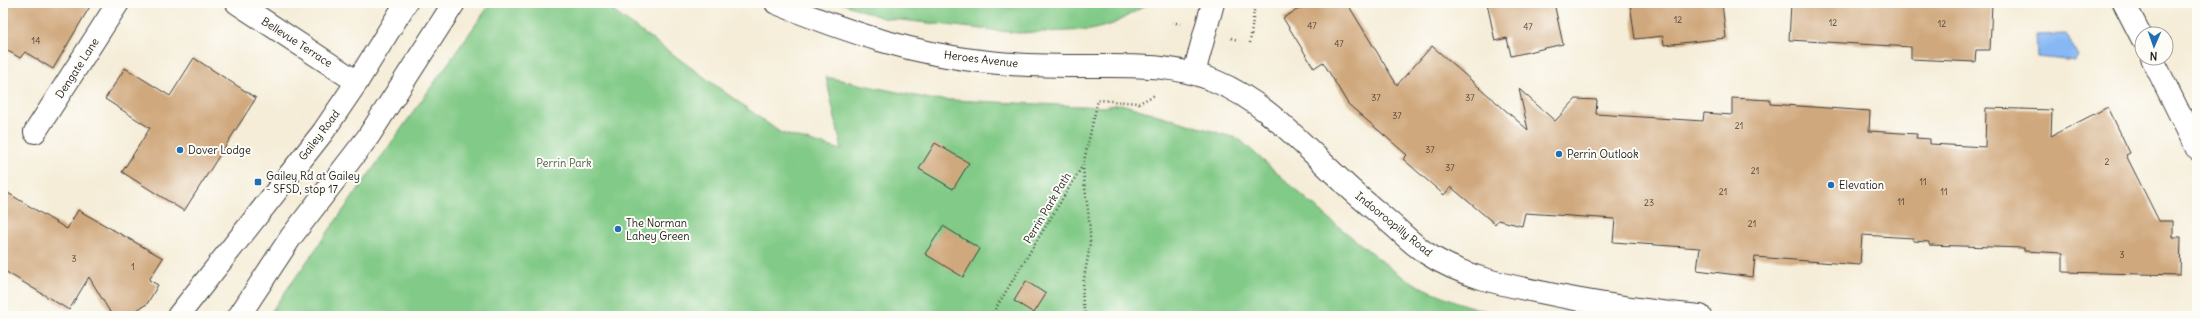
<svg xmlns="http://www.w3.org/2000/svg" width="2200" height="319" font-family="Delius,sans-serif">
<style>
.green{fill:#82ca87;stroke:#4f7352}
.water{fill:#87b8f3;stroke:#526a88}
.building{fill:#d0a87d}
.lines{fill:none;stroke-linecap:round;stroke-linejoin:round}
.minor-casing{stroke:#3d3b38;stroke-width:24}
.tertiary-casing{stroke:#3d3b38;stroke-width:24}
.secondary-casing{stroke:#3d3b38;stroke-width:24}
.path{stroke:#3d3b38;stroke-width:2.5;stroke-dasharray:1 3;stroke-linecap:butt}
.minor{stroke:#fff;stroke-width:22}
.tertiary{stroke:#fff;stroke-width:22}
.secondary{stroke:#fff;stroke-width:22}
.poi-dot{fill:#1f6fb2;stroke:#fdfcf7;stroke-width:1.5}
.labels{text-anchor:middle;stroke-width:4;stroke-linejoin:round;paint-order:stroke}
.number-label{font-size:9px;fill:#493f34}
.street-label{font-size:11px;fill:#1c1c1c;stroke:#fdfcf7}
.poi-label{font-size:11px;fill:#1c1c1c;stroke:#fdfcf7;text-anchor:start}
.park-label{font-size:11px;fill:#456247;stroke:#fdfcf7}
</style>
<rect width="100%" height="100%" fill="#fdfcf7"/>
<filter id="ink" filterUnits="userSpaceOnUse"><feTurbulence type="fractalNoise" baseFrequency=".025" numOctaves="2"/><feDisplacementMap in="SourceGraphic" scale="8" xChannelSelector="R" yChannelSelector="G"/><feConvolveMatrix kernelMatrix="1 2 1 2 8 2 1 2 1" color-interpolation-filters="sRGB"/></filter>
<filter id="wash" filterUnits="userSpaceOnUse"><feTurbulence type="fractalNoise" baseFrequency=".012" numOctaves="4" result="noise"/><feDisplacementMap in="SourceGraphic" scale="16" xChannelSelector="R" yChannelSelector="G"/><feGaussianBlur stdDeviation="0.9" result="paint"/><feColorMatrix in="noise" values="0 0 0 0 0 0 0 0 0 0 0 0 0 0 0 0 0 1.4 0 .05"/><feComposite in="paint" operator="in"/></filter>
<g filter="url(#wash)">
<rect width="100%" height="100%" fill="#f5edd8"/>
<path class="green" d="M491,3H602L781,133L842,150L826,77L930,99L1103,107L1121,104L1239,139L1329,219L1398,274L1421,287L1465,305L1504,316H268Z
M841,3H1150L1113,24L1091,30L1018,33L883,18Z"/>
<path class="water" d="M2066,34L2078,56L2075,61L2037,57L2036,35Z"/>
<g id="blocks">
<path class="building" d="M3,3H92L53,69L25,52L20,58L3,48Z
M1309,3H1347L1397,85L1432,46L1528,130L1519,89L1555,121L1576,99L1597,100L1596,114L1703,121L1704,113L1732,115V98L1770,100V104L1870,111L1869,131L1917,134L1916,138L1930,139V144L1985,147L1986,108L2052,110L2051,136L2108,107L2130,153L2126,155L2159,221H2173V237H2181L2180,275L2063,272V253L2024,251V248L1929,245V242L1913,241V238L1862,235L1860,265L1755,257L1753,277L1697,270L1700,248L1613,242L1615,219L1525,213L1522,226L1498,220L1495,224L1451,187L1444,195L1403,159L1407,155L1348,104L1323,62L1314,68L1283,18Z
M1487,3H1554L1563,44L1511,56L1507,38L1495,41Z
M1630,3H1722L1726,38L1664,45L1663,36L1635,39Z
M1791,3H1992L1990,50H1976L1975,62L1911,59V47L1789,40Z
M194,58L256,98L184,211L122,172L150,128L105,99L125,68L170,96Z
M935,143L969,163L953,189L919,169Z
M3,190L67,229L78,210L163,258L149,280L158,285L147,304L126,316H115L110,312L89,277L69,310L3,270Z
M943,226L980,249L963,277L925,254Z
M1026,281L1046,294L1034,313L1014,301Z"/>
</g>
</g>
<g filter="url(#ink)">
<use href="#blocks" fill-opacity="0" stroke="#3d3b38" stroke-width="1"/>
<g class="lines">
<defs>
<path id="minor" d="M237,3L357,82
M2124,3L2142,38
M2152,58L2197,149
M1194,73L1213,3
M35,132L118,3"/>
<path id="tertiary" d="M776,3C845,31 915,55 989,62C1023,66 1057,66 1091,66C1134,66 1174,64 1215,81C1266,102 1302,144 1341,180C1358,197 1377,211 1395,227C1405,236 1415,246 1426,253C1460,276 1504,285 1545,293C1596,304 1648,311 1700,316"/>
<path id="secondary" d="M178,316L323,132L357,82L406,3
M239,316L291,237L368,137L454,3"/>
</defs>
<use href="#minor" class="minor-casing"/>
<use href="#tertiary" class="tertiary-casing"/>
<use href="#secondary" class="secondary-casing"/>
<path class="path" d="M1172,22L1180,24
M1231,38L1238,40
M1250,43L1255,3
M1083,165C1084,188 1089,210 1090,233C1091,261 1076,289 1086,316
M991,316L1083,165L1098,100L1139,103L1155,95"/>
<use href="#minor" class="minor"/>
<use href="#tertiary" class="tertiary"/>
<use href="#secondary" class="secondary"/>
</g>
</g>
<g class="poi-dot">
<circle cx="180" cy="150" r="4"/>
<circle cx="1559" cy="154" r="4"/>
<rect x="254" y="178" width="8" height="8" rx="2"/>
<circle cx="1831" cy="185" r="4"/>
<circle cx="618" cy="229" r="4"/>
</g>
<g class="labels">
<g class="number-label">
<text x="1678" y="23">12</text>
<text x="1833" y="26">12</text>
<text x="1942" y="27">12</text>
<text x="1312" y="29">47</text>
<text x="1528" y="30">47</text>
<text x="36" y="44">14</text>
<text x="1339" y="47">47</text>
<text x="1376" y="101">37</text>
<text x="1470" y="101">37</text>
<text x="1397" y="119">37</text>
<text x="1739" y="129">21</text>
<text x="1430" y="153">37</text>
<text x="2107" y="165">2</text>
<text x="1450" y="171">37</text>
<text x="1755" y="174">21</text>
<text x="1923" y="185">11</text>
<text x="1723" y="195">21</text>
<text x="1944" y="195">11</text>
<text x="1901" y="205">11</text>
<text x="1649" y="206">23</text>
<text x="1752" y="227">21</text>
<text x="2122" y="258">3</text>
<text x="74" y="262">3</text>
<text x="133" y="270">1</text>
</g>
<g class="street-label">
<text transform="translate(297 42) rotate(33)" y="4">Bellevue Terrace</text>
<text transform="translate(981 59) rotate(7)" y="4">Heroes Avenue</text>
<text transform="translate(77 68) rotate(-57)" y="4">Dengate Lane</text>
<text transform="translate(319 135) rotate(-53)" y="4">Gailey Road</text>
<text transform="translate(1047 208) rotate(-59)" y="4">Perrin Park Path</text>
<text transform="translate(1394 224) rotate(39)" y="4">Indooroopilly Road</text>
</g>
<g class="poi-label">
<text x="188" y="154">Dover Lodge</text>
<text x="1567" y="158">Perrin Outlook</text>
<text x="266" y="180">Gailey Rd at Gailey<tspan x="266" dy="13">- SFSD, stop 17</tspan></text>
<text x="1839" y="189">Elevation</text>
<text x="626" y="227">The Norman<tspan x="626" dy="13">Lahey Green</tspan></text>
</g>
<g class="park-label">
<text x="564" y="167">Perrin Park</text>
</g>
</g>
<rect width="2200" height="319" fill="none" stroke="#fdfcf7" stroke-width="16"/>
<g transform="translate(2154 46) rotate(182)"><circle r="19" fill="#fdfcf7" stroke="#a3a29f"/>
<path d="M0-3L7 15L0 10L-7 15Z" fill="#1f6fb2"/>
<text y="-6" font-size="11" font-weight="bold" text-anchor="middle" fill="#1c1c1c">N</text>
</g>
</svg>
